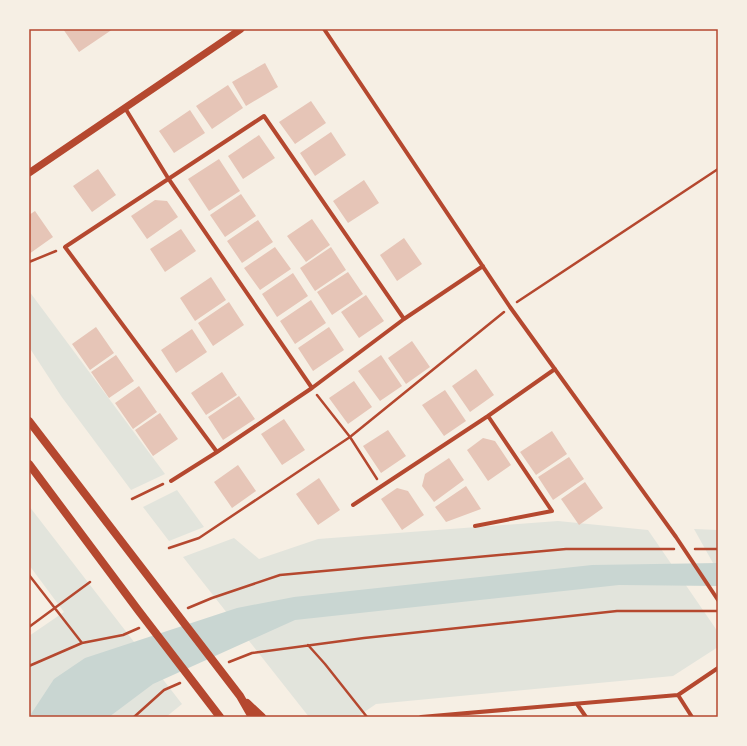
<svg xmlns="http://www.w3.org/2000/svg" width="747" height="746" font-family="'Space Grotesk',sans-serif">
<style>
.green{fill:#e2e4dc}
.water{fill:#c9d6d2}
.building{fill:#e6c5b7}
.lines{fill:none;stroke-linecap:round;stroke-linejoin:round}
.path{stroke:#b5482f;stroke-width:2.5}
.minor{stroke:#b5482f;stroke-width:4}
.tertiary{stroke:#b5482f;stroke-width:7}
.secondary{stroke:#b5482f;stroke-width:8}
.neatline{fill:none;stroke:#b5482f;stroke-width:1.5}
</style>
<rect width="100%" height="100%" fill="#f6efe4"/>
<path class="green" d="M29,291L165,474L131,490L61,396L29,347Z
M177,490L204,527L169,541L143,507Z
M29,506L182,704L166,717H29V636L64,612L29,565Z
M558,521L648,530L718,632V647L673,676L376,704L357,717H309L183,557L234,538L259,559L318,539Z
M694,529L718,530V572Z"/>
<path class="water" d="M718,563V586L619,585L295,620L153,684L109,717H29L54,679L85,658L237,608L294,597L592,565Z"/>
<path class="building" d="M63,29H113L79,52Z
M265,63L278,87L246,106L232,82Z
M228,85L243,108L212,129L196,106Z
M311,101L326,123L295,144L279,122Z
M190,110L205,133L174,153L159,131Z
M331,132L346,155L315,176L300,153Z
M259,135L275,158L243,179L228,156Z
M219,159L240,191L209,211L188,179Z
M98,169L116,195L92,212L73,186Z
M364,180L379,203L348,223L333,201Z
M241,194L256,216L225,237L210,215Z
M155,200L167,201L178,217L147,239L131,216Z
M35,211L53,237L29,254V215Z
M312,219L330,245L306,262L287,236Z
M258,220L273,242L242,263L227,241Z
M181,229L196,251L165,272L150,249Z
M404,238L422,264L397,281L380,255Z
M275,247L291,269L260,290L244,268Z
M331,247L346,270L315,291L300,268Z
M348,272L363,294L332,315L317,292Z
M293,273L308,296L277,317L262,294Z
M211,277L226,300L195,321L180,298Z
M366,295L384,321L359,338L341,312Z
M311,300L326,323L295,344L280,321Z
M229,302L244,325L213,346L198,323Z
M96,327L114,353L90,370L72,344Z
M329,327L344,350L313,371L298,348Z
M192,329L207,352L176,373L161,350Z
M412,341L430,367L406,384L388,358Z
M116,355L134,381L109,398L91,372Z
M381,355L402,386L380,401L358,371Z
M476,369L494,395L470,412L452,386Z
M222,372L237,395L206,415L191,393Z
M354,381L372,407L348,424L329,398Z
M139,386L157,412L133,429L115,403Z
M445,390L466,421L444,436L422,405Z
M239,396L255,419L223,440L208,417Z
M160,413L178,439L153,456L135,430Z
M284,419L305,450L282,465L261,434Z
M388,430L406,456L381,473L363,446Z
M552,431L567,454L536,475L520,452Z
M483,438L495,441L511,465L488,481L467,450Z
M569,457L584,479L553,500L538,477Z
M449,458L464,480L434,502L422,486L425,474Z
M238,465L256,491L232,508L214,482Z
M319,478L340,510L318,525L296,494Z
M585,482L603,508L579,525L561,499Z
M466,486L481,509L446,522L435,507Z
M397,488L408,491L424,515L402,530L381,499Z"/>
<g class="lines">
<path class="path" d="M29,262L56,251
M517,302L718,169
M317,395L350,437L377,479
M132,499L163,484
M169,548L199,538L350,437L504,312
M695,549H718
M29,575L82,643
M188,608L212,598L280,575L566,549H674
M29,627L90,582
M308,645L325,664L367,717
M229,662L252,653L364,638L617,611H718
M29,666L82,643L123,635L139,628
M134,717L164,690L180,683"/>
<path class="minor" d="M324,29L510,307L676,537L718,600
M125,108L168,178L312,388
M217,452L65,247L264,116L404,319
M171,481L217,452L312,388L404,319L483,266
M353,505L488,416L555,369
M475,526L552,511L488,416
M678,695L692,717
M577,704L586,717
M421,717L678,695L718,668"/>
<path class="tertiary" d="M29,173L241,29"/>
<path class="secondary" d="M29,421L240,696L252,717
M29,464L138,610L220,717
M247,703L262,717"/>
</g>
<rect width="747" height="746" fill="none" stroke="#f6efe4" stroke-width="60"/>
<rect x="30" y="30" width="687" height="686" class="neatline"/>
</svg>
